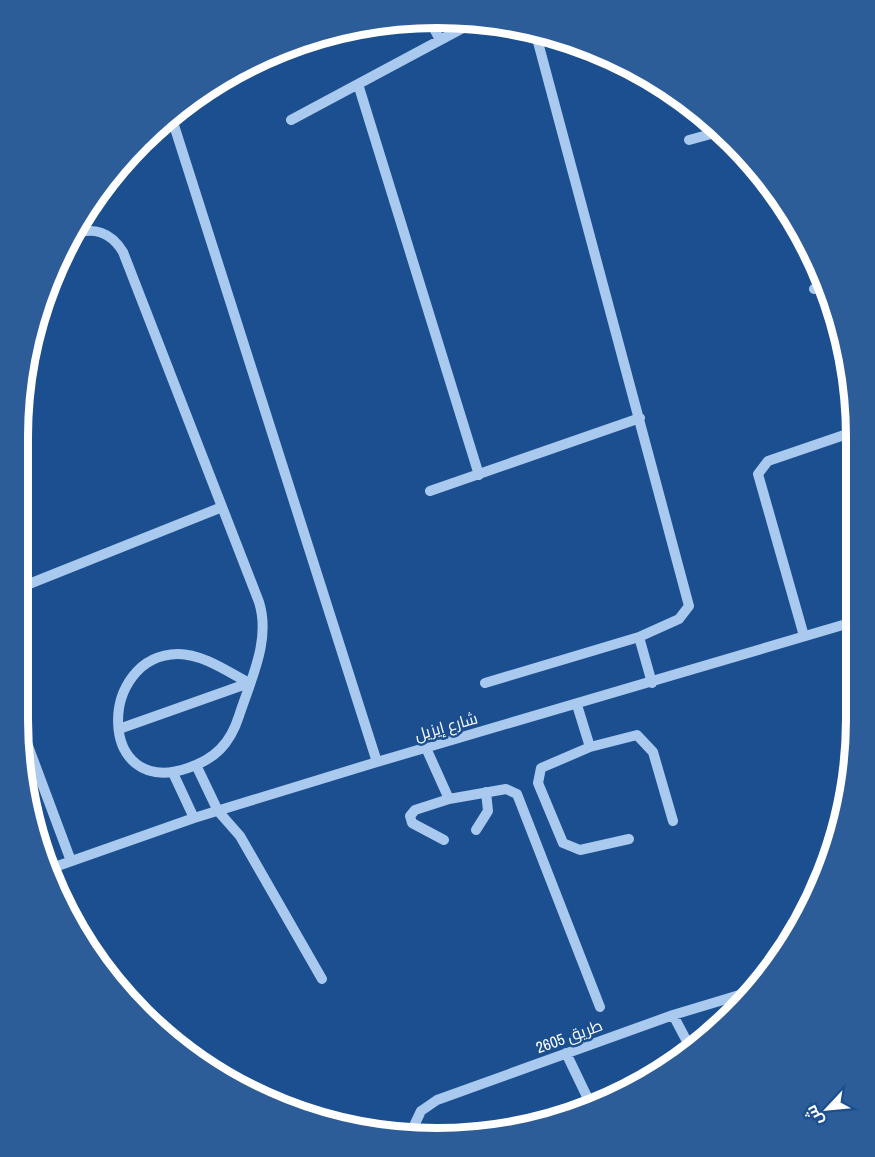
<svg xmlns="http://www.w3.org/2000/svg" width="875" height="1157" font-family="'Archivo Narrow',Cairo,sans-serif">
<style>
.lines{fill:none;stroke-linecap:round;stroke-linejoin:round}
.minor{stroke:#a9c9ee;stroke-width:10}
.labels{text-anchor:middle;stroke-width:5;stroke-linejoin:round;paint-order:stroke}
.street-label{font-size:16px;fill:#fff;stroke:#1b4f8f}
.rim{fill:none;stroke:#fff;stroke-width:8}
</style>
<rect width="100%" height="100%" fill="#1b4f8f"/>
<g class="lines">
<path class="minor" d="M429,19L440,40
M358,84L479,475
M172,119L377,762
M291,120L474,22
M689,140L722,131
M72,235C93,226 111,232 123,252L259,602C271,640 251,679 239,716C230,744 215,759 188,768C96,800 97,655 178,654C203,654 228,672 249,683
M814,289L827,284
M430,491L640,418
M29,584L222,507
M804,636L758,474L768,461L853,432
M639,637L652,683
M485,683L639,637L679,619L689,606L535,31
M577,705L590,747L541,768L538,783L563,843L580,850L629,839
M18,719L71,861
M119,729L249,683
M590,747L637,735L653,752L673,821
M426,748L449,799L415,810L410,816L412,823L444,840
M196,765L218,811L240,836L322,979
M173,773L194,818
M449,799L506,789L517,794L600,1007
M476,830L488,811L486,792
M49,869L194,818L377,762L853,622
M673,1015L692,1051
M566,1053L592,1107
M410,1134L421,1111L437,1100L673,1015L756,990"/>
</g>
<g class="labels">
<g class="street-label">
<text transform="translate(446 726) rotate(-16)" y="6">شارع إيزيل</text>
<text transform="translate(569 1036) rotate(-20)" y="6">طريق 2605</text>
</g>
</g>
<path d="M0 0H875V1157H0ZM437 28H437A409 409 0 0 1 846 437V719A409 409 0 0 1 437 1128H437A409 409 0 0 1 28 719V437A409 409 0 0 1 437 28Z" fill="#2d5d98" fill-rule="evenodd"/>
<path class="rim" d="M437 28H437A409 409 0 0 1 846 437V719A409 409 0 0 1 437 1128H437A409 409 0 0 1 28 719V437A409 409 0 0 1 437 28Z"/>
<g transform="translate(827 1109) rotate(244)" stroke="#1b4f8f" stroke-width="4.5" paint-order="stroke">
<path d="M0-4.5L10 22L0 15L-10 22Z" fill="#ffffff"/>
<text y="-9" font-size="16" font-weight="bold" text-anchor="middle" fill="#ffffff">ش</text>
</g>
</svg>
